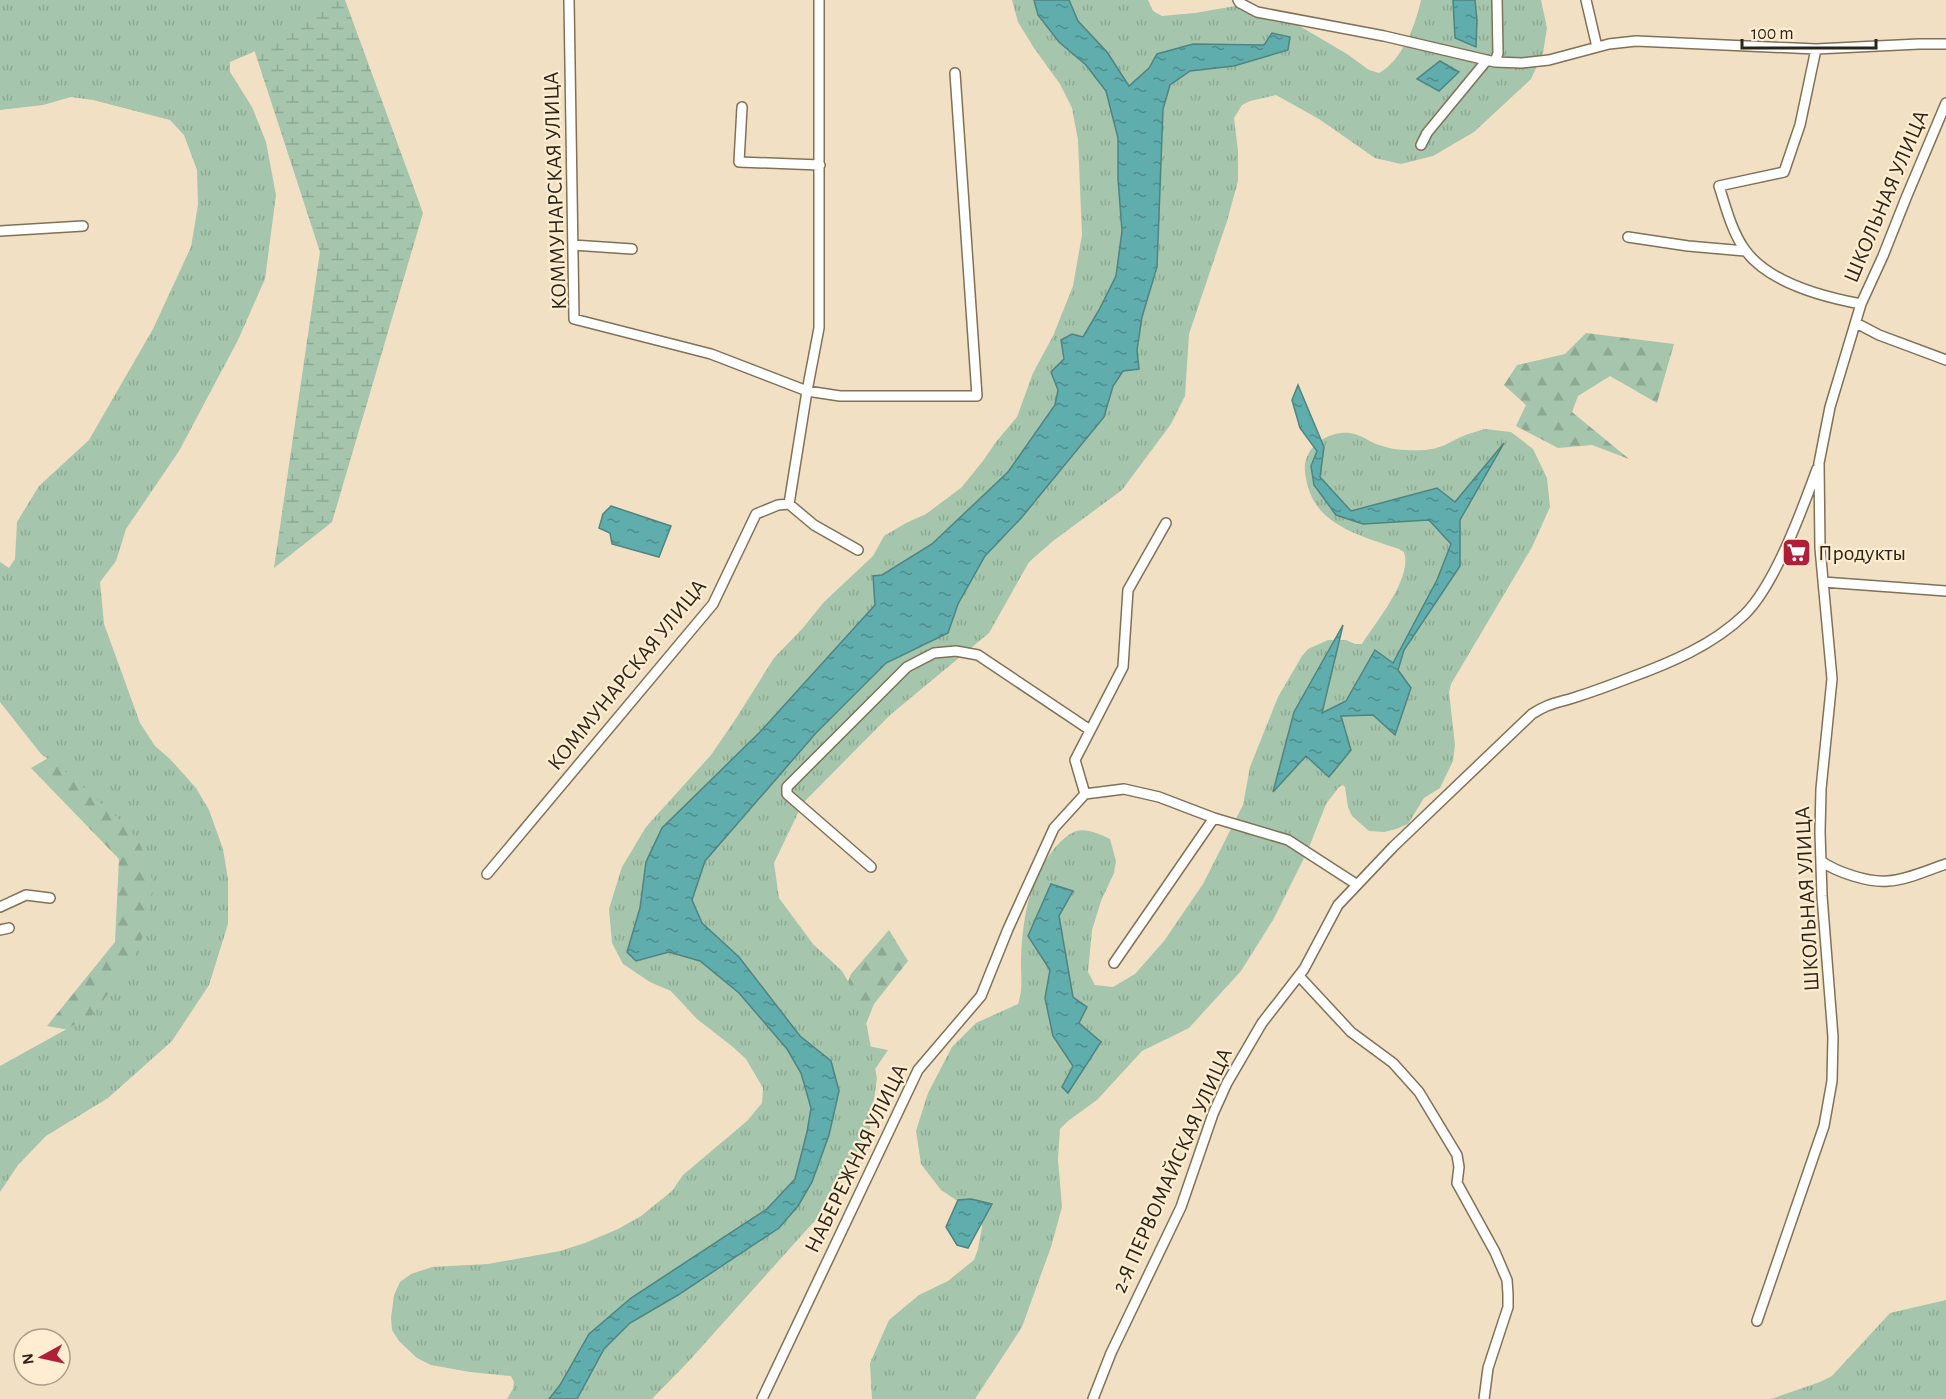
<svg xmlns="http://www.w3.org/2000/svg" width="1946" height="1399" font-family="'Alegreya Sans',sans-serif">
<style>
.forest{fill:url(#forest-firs)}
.wetland{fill:url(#wetland-marsh)}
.park{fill:url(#park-tufts)}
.water{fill:url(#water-ripples);stroke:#4f8481;stroke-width:1.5}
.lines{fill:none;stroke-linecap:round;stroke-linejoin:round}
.minor-casing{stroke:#807157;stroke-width:12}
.minor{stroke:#fff;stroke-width:9}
.labels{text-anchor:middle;stroke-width:4.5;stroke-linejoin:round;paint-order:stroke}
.street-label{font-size:22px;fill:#2b251a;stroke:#feedd0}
.poi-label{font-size:22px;fill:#2b251a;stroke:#feedd0;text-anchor:start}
</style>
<defs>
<pattern id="forest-firs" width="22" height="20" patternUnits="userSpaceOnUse" patternTransform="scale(1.5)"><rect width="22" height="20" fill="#a5c5ac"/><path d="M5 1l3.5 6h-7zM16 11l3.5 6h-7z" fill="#8ea993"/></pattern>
<pattern id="wetland-marsh" width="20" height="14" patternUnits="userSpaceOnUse" patternTransform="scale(1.5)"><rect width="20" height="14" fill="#a5c5ac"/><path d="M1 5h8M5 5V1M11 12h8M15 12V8" fill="none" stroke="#8ea993"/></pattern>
<pattern id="park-tufts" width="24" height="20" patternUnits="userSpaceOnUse" patternTransform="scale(1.5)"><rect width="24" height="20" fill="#a5c5ac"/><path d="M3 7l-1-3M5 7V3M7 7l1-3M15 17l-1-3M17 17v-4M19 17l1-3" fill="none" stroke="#8ea993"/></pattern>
<pattern id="water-ripples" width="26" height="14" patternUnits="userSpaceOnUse" patternTransform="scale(1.5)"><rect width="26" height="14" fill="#5fadad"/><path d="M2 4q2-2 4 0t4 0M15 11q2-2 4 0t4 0" fill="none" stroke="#4f8d8c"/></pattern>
</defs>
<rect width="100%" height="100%" fill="#f1e0c3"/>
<path class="forest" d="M1586,333L1674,344L1657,403L1610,376L1578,396L1572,412L1629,459L1592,445L1558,448L1516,426L1526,405L1504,385L1517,365L1565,354Z
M123,715L192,912L109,1037L47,1026L115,942L119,859L31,768Z
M889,930L908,961L874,1004L858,1044L888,1050L859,1093L831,1028L851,974Z"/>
<path class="wetland" d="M238,0H345L423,213L332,522L274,568L320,252Z"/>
<path class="park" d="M0,0H322L309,20L285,38L230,62V72L252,107L266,142L276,195L265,279L238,340L179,451L126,529L116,561L100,582L104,624L140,723L155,746L170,759L196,788L209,810L223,849L228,879V924L209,985L172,1041L108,1098L46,1136L18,1165L0,1192V1066L92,1015L130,965L142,938L154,887L148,864L140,844L128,827L67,773L41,754L0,702V562L9,568L15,559L17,522L39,486L89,440L153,329L191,247L198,205L197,170L184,135L170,120L93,100L71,97L43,105L0,110Z
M1012,0H1148L1153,11L1162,16L1195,13L1241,5L1262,7L1291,21L1347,54L1369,70L1379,73C1402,61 1416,24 1421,0H1541L1547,28L1543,53L1531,79L1474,132L1433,156L1401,164L1375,158L1319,119L1276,95L1250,101L1242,105L1234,118L1238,151V181L1227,221L1189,334L1185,396L1171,424L1122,490L1053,541L1029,562L989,633L890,715L803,803L784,842L774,863L779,898L813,944L842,971L863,1007L877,1078L870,1128L827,1207L688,1362L652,1399H507L513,1389L514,1382L511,1376L470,1372L431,1365L417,1358L399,1341L392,1330L391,1318L394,1295L400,1282L411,1274L432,1267L488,1264L560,1251L585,1243L618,1229L641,1216L672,1191L683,1175L747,1121L762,1103L763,1088L746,1059L733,1047L697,1019L671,991L650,982L623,964L612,943L609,909L622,867L646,827L711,755L735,720L774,658L802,629L824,602L873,556L884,536L906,523L926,514L961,488L983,461L996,442L1017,417L1033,373L1053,336L1073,286L1082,235L1078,140L1072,108L1060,84L1034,48L1018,22Z
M1485,429L1511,432L1533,449L1547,478L1550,507L1532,547L1451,684L1449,692L1455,745L1453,761L1440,788L1424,798L1408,824L1396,829L1384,832L1369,831L1352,816L1348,807L1345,787L1343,785L1339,787L1326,804L1308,850L1273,920L1241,971L1189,1028L1142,1051L1097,1100L1068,1121L1060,1129L1058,1159L1062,1207L1051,1247L1022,1327L975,1399H872L870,1363L889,1320L919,1295L948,1281L974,1260L978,1249L982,1227V1213L965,1206L941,1190L921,1164L916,1131L928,1093L952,1047L976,1023L1018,1004C1023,992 1021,975 1021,962C1022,923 1028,880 1054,849C1075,825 1083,827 1110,839L1116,861L1114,873L1101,901L1092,930L1088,972L1095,985L1113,987L1135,974L1164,941L1203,884L1243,805L1250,767L1278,697L1302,656L1308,649L1328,640H1346L1355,644H1362C1376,622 1413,578 1404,552L1399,549C1365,537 1319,527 1308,487C1306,479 1303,468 1306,460C1311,442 1332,431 1350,433C1361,434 1369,442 1379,445C1393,450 1410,451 1425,450C1440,449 1450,442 1463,436C1470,433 1478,431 1485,429Z
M1946,1300V1399H1771L1820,1382L1832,1376L1890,1313Z"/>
<path class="water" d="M1034,0H1069L1078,21L1107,52L1129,86L1149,68L1157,54L1193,44L1264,45L1272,33L1290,37L1288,50L1234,66L1190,71L1170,85L1163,109L1157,267L1142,317L1137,350L1139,369L1123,371L1113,386L1104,417L1022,517L985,556L958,604L948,633L886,663L816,733L705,861L692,900L702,923L739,957L800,1036L831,1061L839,1091L829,1135L812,1182L798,1206L779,1228L678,1295L630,1323L604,1349L577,1399H549L560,1385L589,1334L631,1298L767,1209L795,1179L807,1132L811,1108L801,1073L787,1049L739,993L700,961L669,952L636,961L627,952L640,908L646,862L662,828L760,732L875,605L873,576L882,575L932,544L1008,472L1055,405L1058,390L1051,372L1064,359L1061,340L1072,334L1083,337L1099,310L1116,276L1122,231L1118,179V138L1106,91L1086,65L1059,42L1038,15Z
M1453,0H1475L1477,20L1476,47L1455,38Z
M1440,61L1459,72L1439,91L1417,79Z
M1298,385L1324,447L1320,477L1351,511L1437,488L1455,502L1504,443L1460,520V566L1404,650L1398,670L1411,688L1395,735L1373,715L1341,716L1351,750L1329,777L1306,756L1273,792L1294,712L1343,625L1322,713L1346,701L1375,650L1393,663L1437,580L1451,544L1429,520L1363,524L1336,515L1314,485L1311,466L1317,451L1300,428L1292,400Z
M611,506L671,526L659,557L612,544L610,533L599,528L603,514Z
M1051,884L1073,891L1059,916L1073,997L1087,1007L1079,1023L1101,1042L1068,1093L1062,1087L1073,1066L1053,1036L1045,998L1050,970L1028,936Z
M971,1199L992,1204L968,1248L957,1245L946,1227L958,1200Z"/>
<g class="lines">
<defs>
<path id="minor" d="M569,0L574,319L711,354L807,391L840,396H977L955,73
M819,0V328L807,391L789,504L814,525L858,550
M1238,0L1240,3L1257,12L1384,36L1495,62L1522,63L1549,60L1609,44L1636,41L1816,49L1919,44H1946
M1586,0L1597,47
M1816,49L1800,125L1784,172L1719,186C1726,208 1732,232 1745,250C1769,283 1823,297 1861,304
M1495,62L1498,53L1497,0
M742,107L739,162L820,165
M1421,145L1427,133L1487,60
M0,231L83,226
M1628,237L1688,246L1745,251
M573,245L632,249
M1856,323L1879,335L1946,360
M1823,582L1946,591
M1085,794L1075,760L1123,667L1128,590L1166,523
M1821,861C1836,872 1869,883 1888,881C1907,880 1928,870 1946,864
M871,867L787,794V787L907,667L934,653L956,651L978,655L1090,730
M487,874L713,604L756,514L778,505L789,504
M0,907L26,895L50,898
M0,930L9,928
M1114,963L1214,818
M1299,976L1351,1032L1393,1063L1419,1092L1457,1155L1459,1167L1457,1183L1495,1252L1507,1280L1508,1294V1307L1488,1368L1484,1399
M1757,1321L1824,1126L1832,1081L1833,1037L1822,896L1820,832L1821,789L1832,679L1820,548L1819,463L1830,407L1861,304L1883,256L1906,198L1946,103
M762,1399L918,1070L981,996L1008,929L1054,828L1085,794L1124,789L1159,797L1214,818L1288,840L1356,884
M1093,1399L1111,1353L1181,1207L1213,1114L1227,1083L1262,1023L1304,969L1338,905L1393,847L1532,714C1547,704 1556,703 1573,698C1592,692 1611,685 1629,678C1670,663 1713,645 1744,615C1775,585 1802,510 1817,469"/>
</defs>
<use href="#minor" class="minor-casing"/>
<use href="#minor" class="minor"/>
</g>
<defs>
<symbol id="supermarket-square" viewBox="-11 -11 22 22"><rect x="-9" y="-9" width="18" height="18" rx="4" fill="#b11e3a" stroke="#feedd0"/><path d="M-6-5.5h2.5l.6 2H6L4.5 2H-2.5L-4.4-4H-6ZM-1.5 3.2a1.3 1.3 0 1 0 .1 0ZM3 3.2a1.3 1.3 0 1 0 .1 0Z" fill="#fff"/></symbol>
</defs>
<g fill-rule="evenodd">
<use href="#supermarket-square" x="1780" y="536" width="33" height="33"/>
</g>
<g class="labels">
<g class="street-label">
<text transform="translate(554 191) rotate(-92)" y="8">КОММУНАРСКАЯ УЛИЦА</text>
<text transform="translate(1885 196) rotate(-67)" y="8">ШКОЛЬНАЯ УЛИЦА</text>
<text transform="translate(626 674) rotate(-51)" y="8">КОММУНАРСКАЯ УЛИЦА</text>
<text transform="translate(1806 899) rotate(-93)" y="8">ШКОЛЬНАЯ УЛИЦА</text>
<text transform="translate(855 1158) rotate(-64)" y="8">НАБЕРЕЖНАЯ УЛИЦА</text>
<text transform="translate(1171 1170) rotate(-66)" y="8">2-Я ПЕРВОМАЙСКАЯ УЛИЦА</text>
</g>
<g class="poi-label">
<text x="1818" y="560">Продукты</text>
</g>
</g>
<g transform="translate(42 1357) rotate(262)"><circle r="28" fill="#feedd0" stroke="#aa9d87" stroke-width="1.5"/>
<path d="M0-4.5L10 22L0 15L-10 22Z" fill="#b11e3a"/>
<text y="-9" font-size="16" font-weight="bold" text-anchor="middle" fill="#2b251a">N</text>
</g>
<path d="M1742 39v9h134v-9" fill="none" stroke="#2b251a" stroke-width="3"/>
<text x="1751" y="39" font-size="18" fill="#2b251a" stroke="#feedd0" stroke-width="4.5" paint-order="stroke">100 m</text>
</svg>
